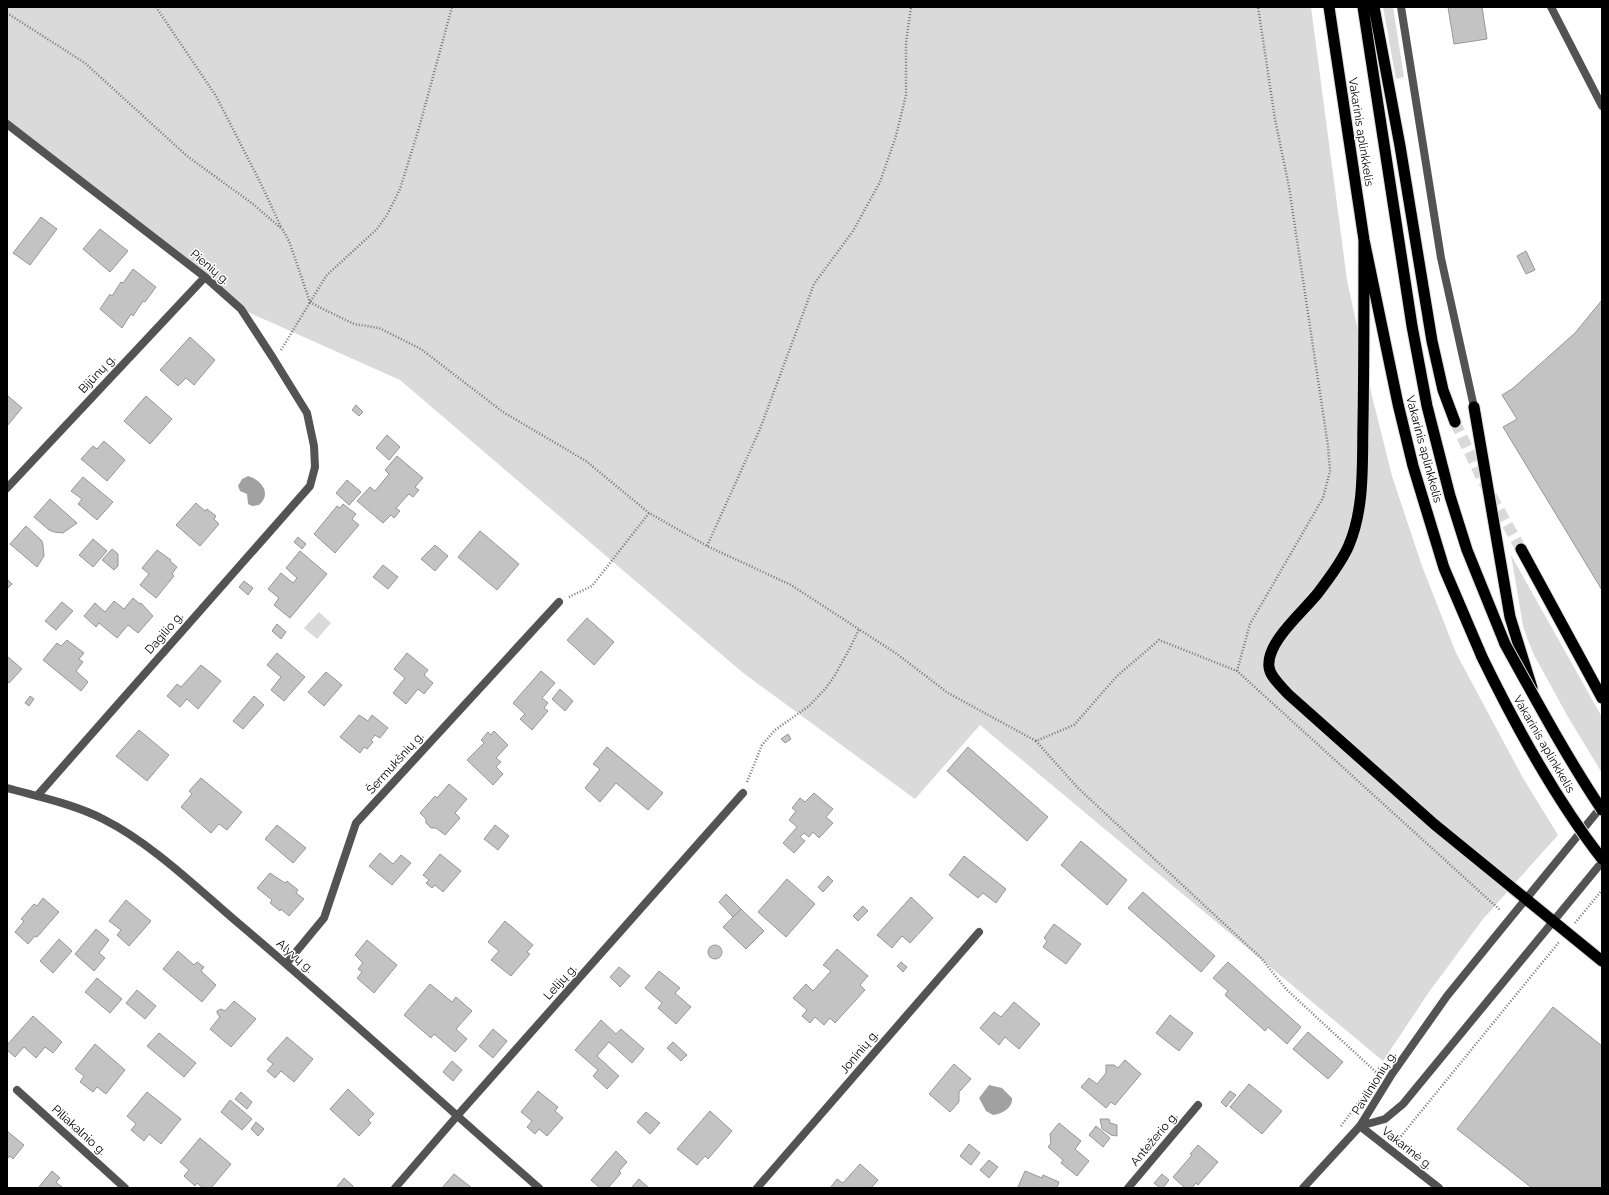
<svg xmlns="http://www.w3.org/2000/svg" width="1609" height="1195" font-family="Raleway,sans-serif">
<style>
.green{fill:#dadada}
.water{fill:#a1a1a1}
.building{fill:#c3c3c3;stroke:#979797}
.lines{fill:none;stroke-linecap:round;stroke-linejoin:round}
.trunk-tunnel{stroke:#d9d9d9;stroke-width:11;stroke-dasharray:11 5.5;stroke-linecap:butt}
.trunk-casing{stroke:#dbdbdb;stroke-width:13}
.path{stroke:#757575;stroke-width:2.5;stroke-dasharray:1 2;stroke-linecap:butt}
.minor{stroke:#535353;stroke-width:8}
.tertiary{stroke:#535353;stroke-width:8}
.trunk{stroke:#000;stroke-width:11}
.trunk-bridge-casing{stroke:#dbdbdb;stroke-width:13;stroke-linecap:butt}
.trunk-bridge{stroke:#000;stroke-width:11}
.labels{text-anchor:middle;stroke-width:3;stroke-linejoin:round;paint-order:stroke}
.street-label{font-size:12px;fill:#000;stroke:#fff}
</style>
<rect width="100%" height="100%" fill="#fff"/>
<path class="green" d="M7,7H1311L1347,280L1372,396L1392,476L1422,566L1456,653L1523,778L1558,835L1483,919L1429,992L1383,1061L980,725L915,799L742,672L400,380L241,309L7,124Z
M1383,7H1393L1404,77L1396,79Z
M1511,555L1602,717V773L1568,717L1534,655L1527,638L1523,626Z
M319,612L331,623L317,639L304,628Z"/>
<path class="water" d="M248,476C262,480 272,494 259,505L252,506L248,504L247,494L240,491L238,486L242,479Z
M989,1085L1002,1088L1012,1098C1013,1108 1002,1114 993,1115L986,1111L979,1098Z"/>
<path class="building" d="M1448,7H1482L1487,39L1454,44Z
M41,217L57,229L30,265L13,253Z
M100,229L128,251L110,272L83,249Z
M1526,251L1535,270L1526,274L1517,256Z
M133,269L156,287L145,302L143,301L133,316L131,314L122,328L100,309L110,294L112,296L121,282L123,283Z
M1602,300V590L1503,427L1517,419L1502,395L1512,389L1575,333Z
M190,337L215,360L194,385L186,378L178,386L160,370Z
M8,396L22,408L7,426V397Z
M146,396L172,419L150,444L124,421Z
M356,405L363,412L359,416L352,410Z
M387,435L400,447L389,460L376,448Z
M104,441L125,460L107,481L81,459L93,446L97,449Z
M397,456L423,478L415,487L419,490L413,497L409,494L396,508L400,511L394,518L391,515L383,523L357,501L370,487L375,491L389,474L385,470Z
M83,477L113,502L97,520L78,504L82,499L71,491Z
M347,480L361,492L349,505L336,493Z
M50,499L77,523L63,533L54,532L49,530L34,517Z
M196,503L205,511L207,509L216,516L214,519L219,524L200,546L176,525Z
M343,504L356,514L352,519L359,525L335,553L314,534L337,506L340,508Z
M26,526L42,541L43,545L44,556L37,567L10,544Z
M480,531L519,564L497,590L458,557Z
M298,537L306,544L302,549L294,542Z
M93,539L107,551L93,567L79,555Z
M435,545L448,556L435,571L421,559Z
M112,549L118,554V566L114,570L102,560Z
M157,550L171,560L170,561L177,567L172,574L174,576L156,598L140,585L149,574L142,568Z
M300,551L327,574L290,618L274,605L279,598L268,589L281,573L293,583L297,578L286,568Z
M383,565L398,577L388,589L373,577Z
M7,579L12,584L7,589Z
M244,581L253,588L248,595L239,587Z
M133,598L140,604L141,603L153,616L138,633L128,625L117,638L99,623L96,627L84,616L95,603L105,612L114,601L124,609Z
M62,602L73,611L56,630L45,621Z
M587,618L614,642L594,665L567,640Z
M277,624L286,632L281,639L272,631Z
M67,640L84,653L79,659L83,662L76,671L88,682L81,691L43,660L57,643L61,646Z
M277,653L305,677L284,701L271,690L281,677L267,665Z
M407,653L428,670L424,675L433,683L424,694L418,689L406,704L393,693L405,678L394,669Z
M7,656L22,669L9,683L7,681Z
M201,665L221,681L198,709L187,699L180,707L167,696L177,684L181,687Z
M541,671L555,683L542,698L548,703L544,708L548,711L532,730L520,719L525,714L513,703Z
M326,672L342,685L324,706L308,692Z
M560,689L573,701L565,711L552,699Z
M30,696L34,699L29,706L25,703Z
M254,696L264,705L243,729L233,721Z
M359,715L368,721L372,715L388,728L380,738L375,735L371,740L373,742L367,749L364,747L360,753L340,737Z
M139,730L169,755L147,781L116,756Z
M494,731L508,745L496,758L501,762L496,767L503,774L493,785L467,760L484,743L481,740L488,732L491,735Z
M788,734L791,739L785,743L781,739Z
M607,747L663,793L648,810L616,783L600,802L585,788L600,769L593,764Z
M968,747L1048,817L1027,841L947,771Z
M201,778L242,812L227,830L219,824L211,833L181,807L192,794L189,791Z
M449,784L467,799L455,813L460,818L445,835L436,828H431L426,823V819L420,813L435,796L437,798Z
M814,793L833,809L826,817L833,823L819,838L813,832L809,837L804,833L800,837L805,841L794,853L783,843L797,827L789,820L796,811L792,808L800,798L805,802Z
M277,825L306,848L293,863L265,839Z
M495,825L509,836L498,850L484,839Z
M1081,841L1127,880L1107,905L1061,865Z
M380,853L393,864L401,855L411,863L392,885L369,866Z
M440,854L461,871L443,892L435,885L432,888L426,883L429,880L423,875Z
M964,856L1006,889L996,903L983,893L978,898L949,875Z
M270,873L285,883L287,881L298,890L296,893L304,899L289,916L281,909L280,911L270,903L272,900L257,888Z
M828,876L833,881L823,892L818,887Z
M787,879L815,904L786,937L758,912Z
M1143,892L1215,956L1201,972L1128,908Z
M726,894L741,909L733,917L719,902Z
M911,897L933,918L910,943L902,936L892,948L877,935Z
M43,898L59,912L37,937L35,936L28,944L15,932L24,921L21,919L34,904L37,906Z
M126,900L151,921L129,946L117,935L121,930L109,921Z
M863,906L868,911L858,921L853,916Z
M741,909L764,931L746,949L723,927Z
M505,921L533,945L527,952L530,954L511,976L491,960L499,951L488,942Z
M1054,924L1081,944L1066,964L1043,947L1047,941L1044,938Z
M96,929L109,940L99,953L105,958L94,971L75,954Z
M59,939L72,951L53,973L40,961Z
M367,940L397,965L374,993L357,978L362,972L358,969L363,963L355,955Z
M708 952a7 7 0 1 1 14 0a7 7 0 1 1-14 0Z
M837,949L868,976L860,985L865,990L835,1023L830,1018L824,1025L815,1017L810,1023L802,1016L807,1010L793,998L806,984L813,991L831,971L823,965Z
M178,951L194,965L197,962L204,967L201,971L216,985L202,1002L163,969Z
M901,962L907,967L903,972L897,966Z
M1228,962L1301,1027L1287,1044L1268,1027L1265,1031L1225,995L1228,991L1213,978Z
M619,967L630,976L620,987L610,977Z
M659,971L680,988L675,993L691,1007L676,1024L658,1008L662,1003L645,988Z
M97,978L122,999L110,1013L85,992Z
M430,984L452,1002L456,997L472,1011L456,1029L467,1039L455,1052L434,1034L431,1038L404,1015Z
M137,990L156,1006L145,1019L126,1003Z
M234,1001L256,1019L231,1047L210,1029L220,1017L217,1013V1011L221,1009L225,1011Z
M1014,1002L1040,1024L1019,1049L1005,1037L999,1045L980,1028L994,1012L1001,1017Z
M1553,1007L1602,1046V1188H1532L1457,1129Z
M1170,1015L1193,1033L1179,1051L1156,1033Z
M33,1016L62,1042L53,1053L45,1047L36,1058L24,1047L15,1057L7,1050V1045Z
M601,1020L616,1034L621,1029L644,1049L632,1063L609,1042L597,1056L619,1076L607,1089L593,1076L598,1070L575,1050Z
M493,1029L507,1041L493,1058L479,1046Z
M1308,1032L1343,1062L1328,1079L1293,1049Z
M159,1033L196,1063L184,1077L147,1046Z
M287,1037L313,1059L294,1082L281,1071L275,1078L267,1071L273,1064L267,1059Z
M673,1042L687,1055L681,1061L667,1048Z
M95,1044L125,1070L106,1094L97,1087L93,1092L80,1082L84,1076L75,1069Z
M1125,1060L1141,1074L1115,1105L1111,1102L1106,1108L1081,1087L1089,1078L1097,1084L1106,1073V1065H1114L1118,1068Z
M452,1061L462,1070L453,1081L443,1072Z
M954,1064L971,1079L959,1092V1102L950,1112L929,1094Z
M1249,1084L1282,1111L1262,1134L1230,1107Z
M348,1089L374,1114L368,1120L371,1123L359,1136L330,1109Z
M538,1091L558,1107L555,1111L563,1118L547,1136L539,1129L535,1134L527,1127L532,1121L521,1112Z
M1230,1091L1236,1095L1226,1107L1221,1102Z
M147,1092L181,1119L161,1144L149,1134L144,1141L131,1130L136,1124L127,1116Z
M241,1092L252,1102L247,1109L235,1099Z
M230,1100L252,1119L242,1130L221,1112Z
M710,1111L732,1131L708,1159L705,1156L697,1165L677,1149Z
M646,1112L660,1123L650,1134L637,1122Z
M1100,1119H1109L1110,1123L1117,1125V1136L1111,1135L1102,1129Z
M256,1122L264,1129L258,1136L251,1129Z
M1059,1123L1081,1141L1075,1149L1089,1161L1077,1176L1061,1163L1063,1160L1048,1147L1051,1143L1050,1134Z
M1096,1126L1110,1138L1103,1147L1089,1135Z
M7,1131L24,1145L13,1159L10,1156L7,1159Z
M200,1138L231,1164L211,1188H203L197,1183L195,1186L184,1176L189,1170L180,1162Z
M969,1144L980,1153L971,1165L960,1156Z
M1198,1145L1218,1162L1198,1185L1196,1183L1192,1188H1185L1173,1177L1192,1155L1190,1154Z
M616,1151L627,1162L619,1171L621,1173L608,1188H600L591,1180Z
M989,1160L998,1167L989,1178L980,1170Z
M860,1164L878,1180L871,1188H830L837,1179L843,1183Z
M52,1171L60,1178L56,1182L63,1188H38Z
M1025,1171L1042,1178L1043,1175L1059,1182L1057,1188H1021L1018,1187Z
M454,1174L472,1188H442Z
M1162,1174L1169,1180L1163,1188H1160L1154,1183Z
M344,1178L353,1186L352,1188H336Z
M639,1179L649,1188H631Z"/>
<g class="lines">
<path class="trunk-tunnel" d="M1455,422L1482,479L1521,549"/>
<defs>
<path id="trunk" d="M1329,7L1364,240L1398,404L1413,466L1444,568L1482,657
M1363,7L1412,326L1427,406L1450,496L1467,550L1505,644
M1374,7L1400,146L1432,341L1443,390L1455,422
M1364,240C1364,301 1364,361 1363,422C1362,462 1365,507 1349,545C1342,562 1329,578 1318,593C1303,612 1266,642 1269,667C1270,677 1282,687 1288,694L1434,824L1602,961
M1474,407L1510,617L1532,688
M1521,549L1602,698"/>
</defs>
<use href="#trunk" class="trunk-casing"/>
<path class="path" d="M156,7L216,96L262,186L281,227
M7,13L85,63L187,156L253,204L283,230L289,241L310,302L319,307L354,324L379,328L421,349L503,412L586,461L649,513L707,546L791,585L897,654L948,693L1036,741
M281,350L326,276L377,229L387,215L400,189L419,128L452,7
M707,546L760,429L814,284L853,231L880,182L896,136L906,95V43L911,7
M569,597L592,586L649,513
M1237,671L1250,624L1323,498L1330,471L1328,446L1289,187L1275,119L1258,7
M747,782L762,745L775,730L809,706L826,688L835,675L850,648L859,629
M1575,923L1602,890
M1378,1074L1286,989L1261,958L1078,788L1036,741L1074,725L1117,676L1159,640L1237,671L1500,910
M1341,1126L1361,1099
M1397,1141L1559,942"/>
<path class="minor" d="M1401,7L1441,258L1474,407
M1551,7L1602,106
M7,124L205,277L241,309L273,358L307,413L314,446L315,467L310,486L37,796
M7,488L205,277
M7,788C39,797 74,804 103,819C151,843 196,887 237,922C339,1008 438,1100 539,1188
M286,964L324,918L356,823L559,602
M17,1090L125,1188
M1360,1126L1439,1188
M395,1188L457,1116L743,793
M757,1188L979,932
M1128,1188L1198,1105"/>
<path class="tertiary" d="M1360,1126L1385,1119L1403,1104L1602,862
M1303,1188L1360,1126L1392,1074L1447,996L1503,927L1602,806"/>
<use href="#trunk" class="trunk"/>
<defs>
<path id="trunk-bridge" d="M1505,644C1536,700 1566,756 1602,810
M1482,657C1516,727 1554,797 1602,859"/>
</defs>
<use href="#trunk-bridge" class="trunk-bridge-casing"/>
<use href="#trunk-bridge" class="trunk-bridge"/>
</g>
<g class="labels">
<g class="street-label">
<text transform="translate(1361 132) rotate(81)" y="4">Vakarinis aplinkkelis</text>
<text transform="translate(210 267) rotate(40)" y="4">Pienių g.</text>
<text transform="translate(97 374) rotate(-47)" y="4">Bijūnų g.</text>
<text transform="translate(1424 449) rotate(75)" y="4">Vakarinis aplinkkelis</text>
<text transform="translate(164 633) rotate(-49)" y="4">Dagilio g.</text>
<text transform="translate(1544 744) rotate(60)" y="4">Vakarinis aplinkkelis</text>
<text transform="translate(395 763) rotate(-48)" y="4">Šermukšnių g.</text>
<text transform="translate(295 956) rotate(41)" y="4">Alyvų g.</text>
<text transform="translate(560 982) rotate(-48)" y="4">Lelijų g.</text>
<text transform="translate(859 1052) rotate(-50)" y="4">Joninių g.</text>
<text transform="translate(1374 1083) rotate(-58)" y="4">Pavilnionių g.</text>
<text transform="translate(79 1130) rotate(42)" y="4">Piliakalnio g.</text>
<text transform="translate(1154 1139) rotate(-50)" y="4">Antežerio g.</text>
<text transform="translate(1407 1148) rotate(38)" y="4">Vakarinė g.</text>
</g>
</g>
<rect width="1609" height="1195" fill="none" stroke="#000000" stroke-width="16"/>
</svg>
